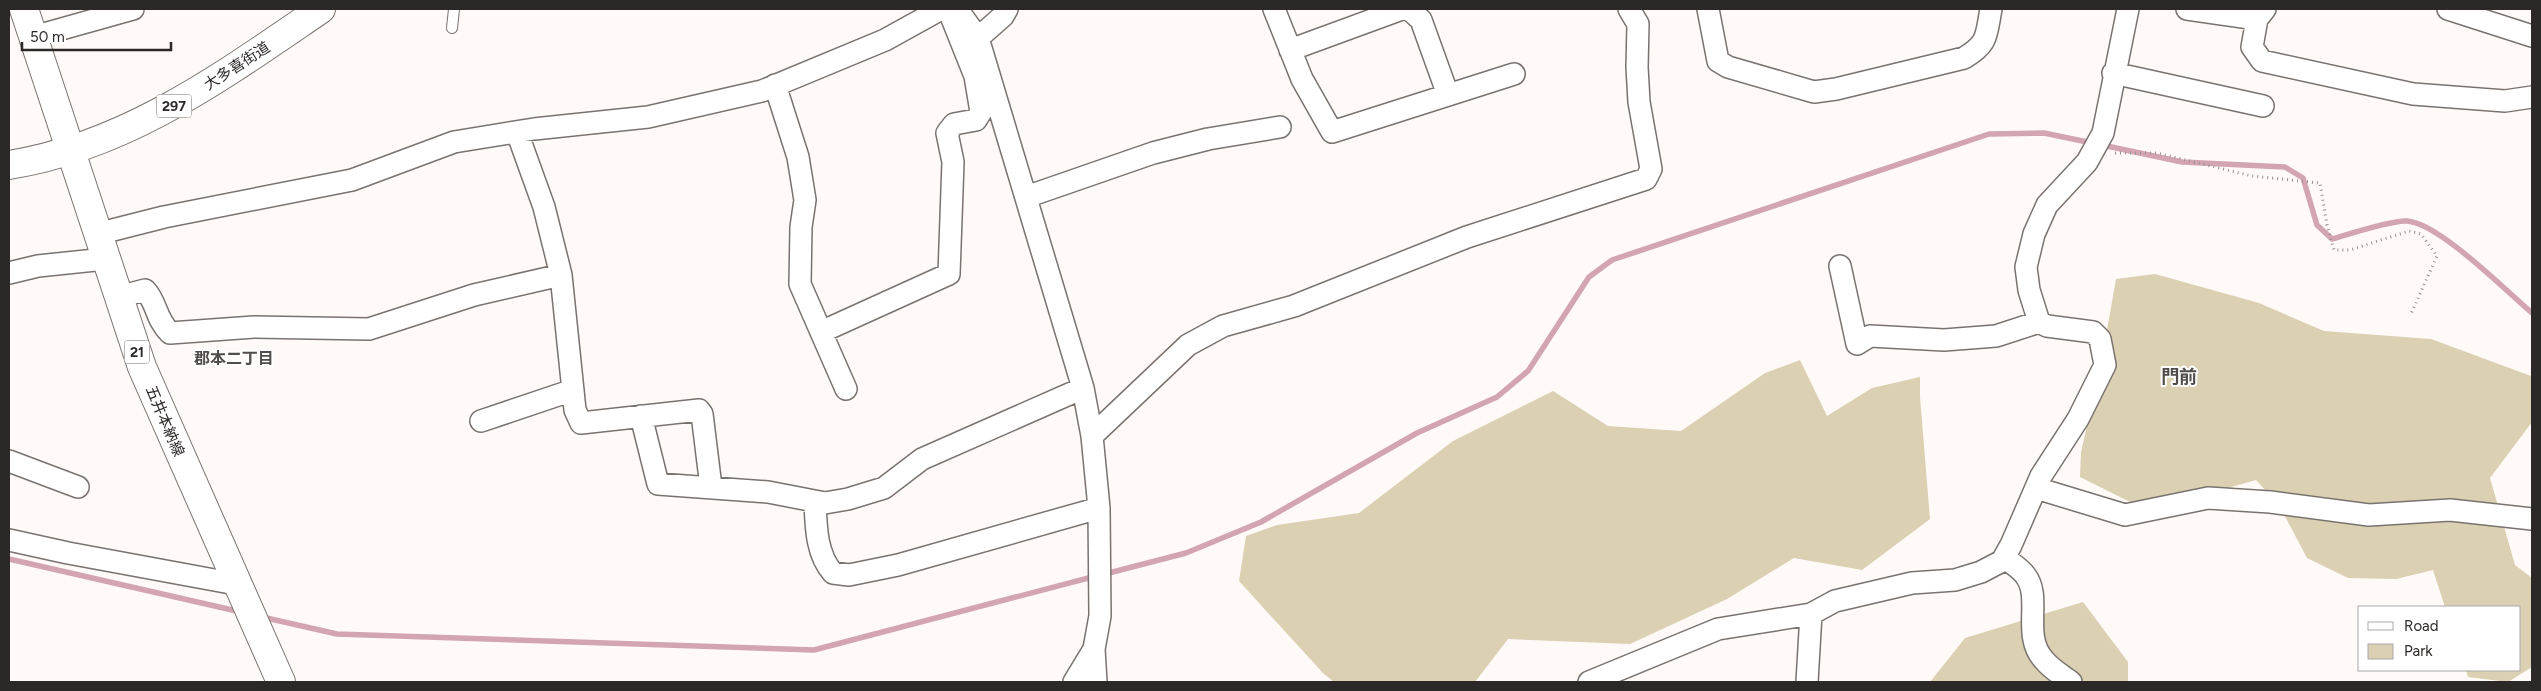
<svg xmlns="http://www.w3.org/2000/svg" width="2541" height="691" font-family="Figtree,'Noto Sans JP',sans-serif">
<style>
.green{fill:#dbd0b2}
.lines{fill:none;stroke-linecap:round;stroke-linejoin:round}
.stream{stroke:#d3a4b1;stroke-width:5.5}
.service-casing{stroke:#797370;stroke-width:12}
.minor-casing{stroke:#797370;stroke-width:24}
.primary-casing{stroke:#797370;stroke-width:30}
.trunk-casing{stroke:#797370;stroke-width:30}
.path{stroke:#969290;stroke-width:3;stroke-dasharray:1 4;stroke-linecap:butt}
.service{stroke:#fff;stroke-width:10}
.minor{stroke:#fff;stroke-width:21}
.primary{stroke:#fff;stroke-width:28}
.trunk{stroke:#fff;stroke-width:28}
.labels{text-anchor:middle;stroke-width:4;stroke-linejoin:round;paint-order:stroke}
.shield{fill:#fff;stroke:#6b6868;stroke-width:1}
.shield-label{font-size:14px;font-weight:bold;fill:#2b2827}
.street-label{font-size:15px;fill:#2b2827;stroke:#fff}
.neighbourhood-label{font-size:16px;font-weight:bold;fill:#524c4a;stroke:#fff}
.quarter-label{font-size:18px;font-weight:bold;fill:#524c4a;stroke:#fff}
</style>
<rect width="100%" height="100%" fill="#fff9f7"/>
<path class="green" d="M2155,274L2259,303L2324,331L2431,339L2531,376L2532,422L2490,478L2515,565L2532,578V667L2508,682L2468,677L2466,670H2520V607H2445L2433,570L2396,579L2348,578L2307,558L2279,505L2256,480L2179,502L2134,504L2080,477L2081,452L2100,370L2116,279Z
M1800,360L1827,416L1872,388L1920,377V397L1930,519L1862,570L1794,558L1727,599L1630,644L1508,639L1475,682H1334L1323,673L1239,581L1246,536L1277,525L1359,513L1453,441L1553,391L1608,426L1681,431L1765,373Z
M2083,602L2128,662V682H1930L1965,638Z"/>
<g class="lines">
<path class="stream" d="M2102,145L2182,162L2285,167L2303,178L2317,225L2332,239C2349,234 2392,220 2407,221C2439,223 2506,291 2532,313
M9,559L241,612
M1105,574L1186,553L1261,522L1417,433L1497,397L1528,371L1589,277L1612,260L1989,134L2044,133L2092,143
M262,617L337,634L814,650L1096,576"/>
<defs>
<path id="service" d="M452,28L454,9"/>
<path id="minor" d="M957,9L978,38L1083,388L1092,436L1099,508L1100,616L1094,649L1074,682
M1274,9L1302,79L1332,132L1514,74
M1409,9L1421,20L1448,95
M1708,9L1718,61L1728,67L1814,92L1836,89L1964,58C1989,43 1986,35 1991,9
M2187,9L2257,19
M2265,9L2257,19L2252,47L2262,61L2413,94L2505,101L2532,97
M2448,9L2532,36
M33,37L133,9
M978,38L1003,16L1007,9
M1290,50L1402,9
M2113,73L2263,106
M775,85L798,157L805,200L801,227L800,284L846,389
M517,132L544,207L561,275L575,410L581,423L699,410L702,414L711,487
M1026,197L1153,153L1208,139L1280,127
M97,234L164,217L352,180L454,142L534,129L648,117L762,91L885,40L941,9
M1840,266L1857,344L1870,336L1944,340L1996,336L2039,322
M9,273L38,266L105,259
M118,297L145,290C157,302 155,318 170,333L254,327L369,329L474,295L561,275
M821,332L949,274L953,162L947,133L954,124L976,120L981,112L975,76L949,11
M641,416L658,484L768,492L825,503L848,499L884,488L922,459L1083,388
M481,421L573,390
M1092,436L1188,345L1223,326L1294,306L1467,237L1646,179L1651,169L1639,102L1637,67L1638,24L1629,9
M9,461L78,487
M2036,488L2125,515L2208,498L2270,502L2369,515L2450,510L2532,519
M815,501C816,526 816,554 833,573L849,575L898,565L1099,508
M9,540L68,553L236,584
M2004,557C2011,563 2020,568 2025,575C2043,597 2021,635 2044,660C2051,669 2062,675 2071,682
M1094,649L1096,682
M1589,682L1718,629L1811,614L1835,601L1912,583L1955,580L1981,572L2002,561L2011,545L2041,476L2078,419L2105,365L2100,339L2093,332L2047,326L2039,322L2029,290L2026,267L2034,234L2047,205L2087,162L2103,133L2128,9
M1807,682L1811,614"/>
<path id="primary" d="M24,9L142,367L281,682"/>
<path id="trunk" d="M9,165C128,146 224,75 321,9"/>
</defs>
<use href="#service" class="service-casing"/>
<use href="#minor" class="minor-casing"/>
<use href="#primary" class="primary-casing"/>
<use href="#trunk" class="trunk-casing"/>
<path class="path" d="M2115,153H2157L2252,176L2320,183L2327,225L2334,250H2350L2409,231L2421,234L2437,256L2410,316"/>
<use href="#service" class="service"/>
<use href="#minor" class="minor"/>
<use href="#primary" class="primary"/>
<use href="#trunk" class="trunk"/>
</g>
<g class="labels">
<g class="shield">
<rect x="156.5" y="94.5" width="35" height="23" rx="4"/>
<rect x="124.5" y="340.5" width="25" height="23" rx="4"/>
</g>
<g class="shield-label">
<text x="174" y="111">297</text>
<text x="137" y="357">21</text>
</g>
<g class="street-label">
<text transform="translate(237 66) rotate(-33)" y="5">大多喜街道</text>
<text transform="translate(165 421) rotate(67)" y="5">五井本納線</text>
</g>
<g class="neighbourhood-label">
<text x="234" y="364">郡本二丁目</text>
</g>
<g class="quarter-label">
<text x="2179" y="383">門前</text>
</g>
</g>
<rect width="2541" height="691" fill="none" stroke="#2b2827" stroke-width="20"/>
<rect x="2358" y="606" width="162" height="65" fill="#ffffff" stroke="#aaa9a9"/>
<rect x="2368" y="622" width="25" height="8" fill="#ffffff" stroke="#aaa9a9"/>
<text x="2404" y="631" font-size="15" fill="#2b2827">Road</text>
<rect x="2368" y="644" width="25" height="15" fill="#dbd0b2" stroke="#aaa9a9"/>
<text x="2404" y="656" font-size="15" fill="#2b2827">Park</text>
<path d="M22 42v8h149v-8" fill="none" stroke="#2b2827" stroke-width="2.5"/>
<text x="30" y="42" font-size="15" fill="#2b2827" stroke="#ffffff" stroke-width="4" paint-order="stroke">50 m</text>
</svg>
